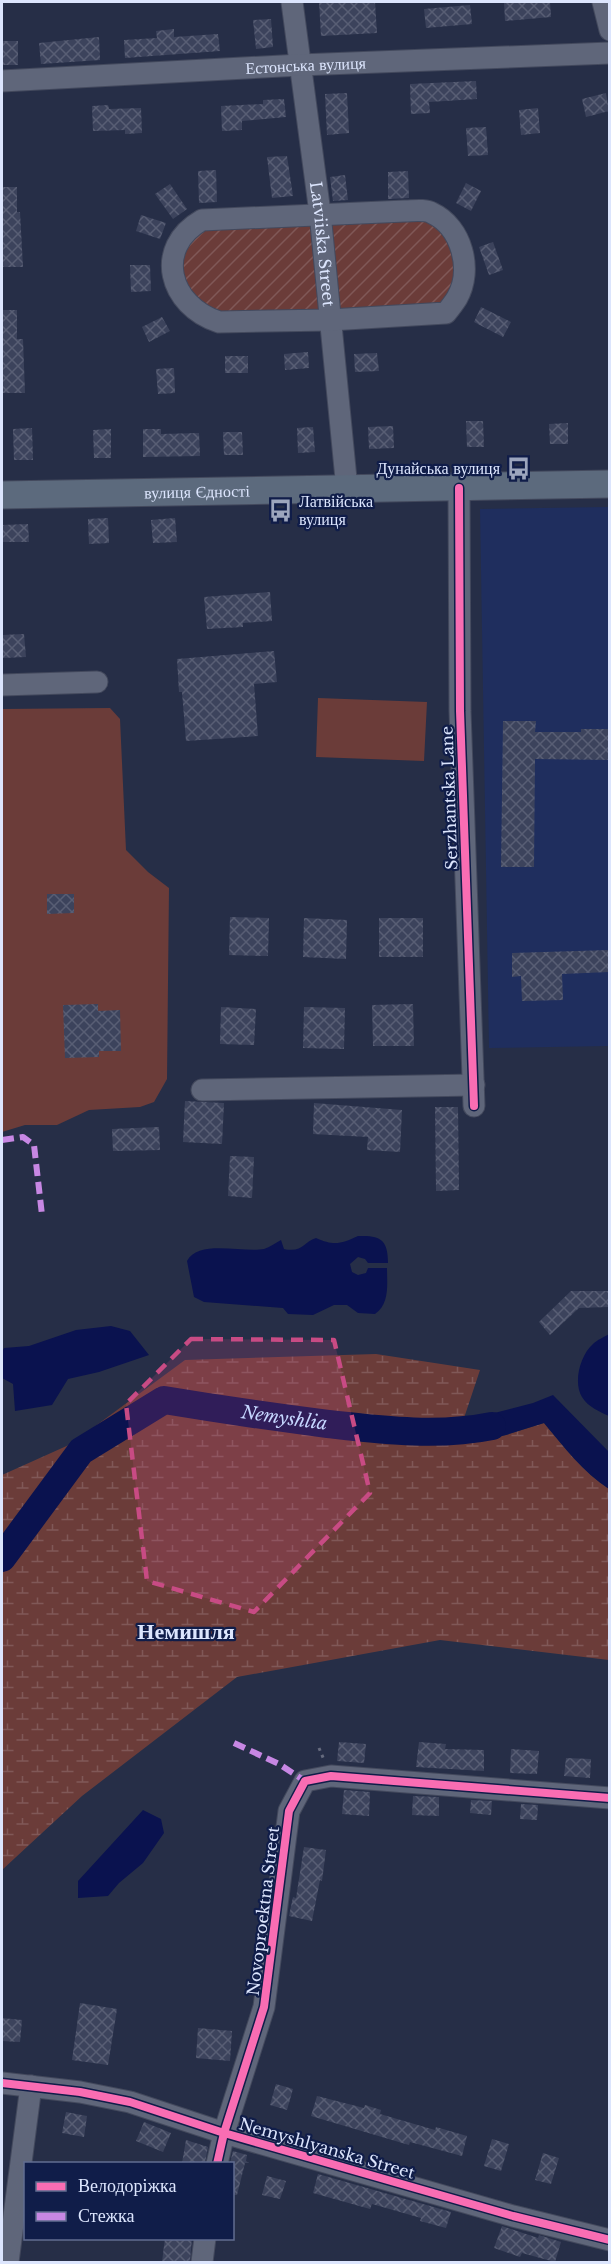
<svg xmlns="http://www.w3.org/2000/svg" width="611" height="2264" font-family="'Libre Baskerville',serif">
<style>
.built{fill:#1f2e5e}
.green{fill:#6b3c39}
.wetland{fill:url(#wetland-marsh)}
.garden{fill:url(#garden-furrows)}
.water{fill:#0a124f}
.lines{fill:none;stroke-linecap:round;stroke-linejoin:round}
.river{stroke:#0a124f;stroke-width:28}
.building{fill:url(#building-cross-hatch)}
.minor-casing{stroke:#43495d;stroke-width:23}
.major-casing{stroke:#43495d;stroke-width:29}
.path{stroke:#666b7e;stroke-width:3;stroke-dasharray:3 4.5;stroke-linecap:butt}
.minor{stroke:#5f667a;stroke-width:21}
.major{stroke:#5c6a7d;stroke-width:27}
.quiet{stroke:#c787e3;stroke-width:6;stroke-dasharray:12 6;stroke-linecap:butt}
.cycleway-casing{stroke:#101d49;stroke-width:11}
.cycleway{stroke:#f96db3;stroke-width:8}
.marked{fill:#c84b84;fill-opacity:0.2;stroke:#c84b84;stroke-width:4.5;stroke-dasharray:12 8;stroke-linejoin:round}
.labels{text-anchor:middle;stroke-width:4.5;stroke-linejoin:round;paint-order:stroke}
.street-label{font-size:16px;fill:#dce5fd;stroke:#101d49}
.poi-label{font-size:16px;fill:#dce5fd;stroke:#101d49;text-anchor:end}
.water-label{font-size:18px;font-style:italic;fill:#c5d5fe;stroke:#101d49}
.district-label{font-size:22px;font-weight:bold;fill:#dce5fd;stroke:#101d49}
</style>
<defs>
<pattern id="wetland-marsh" width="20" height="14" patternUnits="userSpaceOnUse" patternTransform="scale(1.5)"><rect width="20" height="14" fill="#6b3c39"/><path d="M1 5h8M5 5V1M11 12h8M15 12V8" fill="none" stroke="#805857"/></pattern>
<pattern id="garden-furrows" width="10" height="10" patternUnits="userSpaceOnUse" patternTransform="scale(1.5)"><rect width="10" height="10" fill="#6b3c39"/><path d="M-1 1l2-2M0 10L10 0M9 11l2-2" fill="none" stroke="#805857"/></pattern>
<pattern id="building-cross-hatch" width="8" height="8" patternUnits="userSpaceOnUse" patternTransform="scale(1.5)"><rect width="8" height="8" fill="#3c435c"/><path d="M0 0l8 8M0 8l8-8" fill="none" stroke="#585e74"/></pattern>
</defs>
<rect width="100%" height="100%" fill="#262e47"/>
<path class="built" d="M609,507V1046L489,1048L480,509Z"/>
<path class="green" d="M318,698L427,702L424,761L316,757Z
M110,708L120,719L126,850L148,872L169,888L167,1079L154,1102L140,1107L89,1110L57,1125H25L2,1132V709Z"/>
<path class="wetland" d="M376,1354L480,1370L463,1421L449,1436L471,1443L506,1435L544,1423C564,1447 583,1472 609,1489V1660L440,1640L237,1677L82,1796L2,1870V1475L71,1444L185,1360Z"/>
<path class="garden" d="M430,211L464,257L446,313L234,323L176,284L187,228Z"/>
<path class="water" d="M358,1236C381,1235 388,1240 388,1263H368L365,1259L358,1257L350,1264L352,1272L358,1275L366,1273L368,1268H387C387,1284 390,1304 375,1314L358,1313L347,1305H334L313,1315L288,1314L283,1308L204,1302L194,1297L187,1261C198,1239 243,1253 264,1249C270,1247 275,1243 281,1240L284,1249C303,1253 303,1242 316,1238C334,1246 341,1244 358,1236Z
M111,1326L130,1331L149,1355L99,1372L68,1379L52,1405L15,1411L13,1384L2,1378V1352L4,1348L29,1346L76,1330Z
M609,1334V1416C600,1412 588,1407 582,1397C573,1383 580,1355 593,1344C597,1340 604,1337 609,1334Z
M553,1395L609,1452V1489C583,1472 564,1447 544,1423L506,1435L471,1443L449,1436L463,1421L533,1403Z
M143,1810L161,1819L164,1833L143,1863L119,1883L108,1896L78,1898V1881Z"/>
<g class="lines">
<path class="river" id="s1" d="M2,1558L81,1451L164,1400C218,1409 273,1417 328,1424C382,1430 438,1437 492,1426"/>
</g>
<path class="building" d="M319,2H375L377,33L321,36Z
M504,2H550L551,17L505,21Z
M470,5L472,24L426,28L424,9Z
M271,19L273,47L256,49L253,20Z
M174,29V37L218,34L220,51L125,58L124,40L157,38L156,31Z
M99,37L100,60L41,64L39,43Z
M2,41H18V65H2Z
M476,81L477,99L429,102L430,113L411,114L410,84Z
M347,93L349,133L327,135L325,94Z
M606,93L609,111L586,117L582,99Z
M284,99L286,117L242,121V130L222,131L221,106L263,104V100Z
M108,105L109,109L141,108L142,133L125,134V130L93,131L92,106Z
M538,108L540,133L521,135L519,110Z
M486,127L488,155L468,156L466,128Z
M287,156L293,196L272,198L267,157Z
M216,170L217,202L199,203L198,171Z
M408,171L409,198L388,199V172Z
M345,175L348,200L333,201L330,177Z
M466,183L481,191L471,211L456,203Z
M170,184L187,209L173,219L155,194Z
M2,187H17V212H20L23,267H3Z
M141,215L166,223L160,239L136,231Z
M493,242L503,270L489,275L479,247Z
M130,265H150L151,291L131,292Z
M481,307L511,322L503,337L474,322Z
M2,310H17V339H23L25,393H2Z
M162,317L170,331L149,342L142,327Z
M308,352L309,368L285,370L284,354Z
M377,353L379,371L355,372L354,354Z
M225,356H248V373H225Z
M174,368L175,393L158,394L156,369Z
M466,421H483L484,447H467Z
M568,423V444H550L549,424Z
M393,426L394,448L369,449L368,427Z
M313,427L315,452L298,453L297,428Z
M32,428L33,460H14L13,429Z
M111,429V458H94L93,430Z
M143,429H161V434L199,433L200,456L143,457Z
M223,432H242L243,455H224Z
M108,518L109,543L89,544L88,519Z
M175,518L177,542L153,543L151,520Z
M28,524L29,542H2V525Z
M270,592L272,621L243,623V627L207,629L204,597Z
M24,634L26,657L2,658V635Z
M274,651L277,682L254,684L258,736L186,741L182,692H179L177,659Z
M503,721H536L535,732H581V729H609V760L535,759L534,867H501Z
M47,894H74V913L47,914Z
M230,917L269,918L268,956L229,955Z
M304,918L347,920L346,959L303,957Z
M379,918H423V957H379Z
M609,950V972L562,974L563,1000L522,1001L521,976L512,977V953Z
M98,1004V1011L120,1010L121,1051H99V1057L65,1058L63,1005Z
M413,1004L414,1046H373L372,1005Z
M221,1007L256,1009L254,1045L220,1044Z
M304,1007L345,1008L344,1049L303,1048Z
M185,1101L224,1103L222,1144L183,1142Z
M314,1103L402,1110L400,1152L367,1150L368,1137L313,1134Z
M435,1107H458L459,1190L436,1191Z
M159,1127L160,1150L113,1151L112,1129Z
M230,1156L254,1157L252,1198L228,1196Z
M571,1291H609V1307L579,1308L550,1335L539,1322Z
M339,1742L366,1744L364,1763L337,1761Z
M419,1742L446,1744L445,1749L484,1750V1771L416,1767Z
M511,1749L539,1751L537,1774L510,1773Z
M566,1758L591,1759L590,1778L564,1776Z
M344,1790L370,1792L369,1816L342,1814Z
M413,1796L439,1797V1816L412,1815Z
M471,1800L492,1801L491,1815L470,1813Z
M521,1804L538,1805L537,1820L520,1819Z
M304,1847L326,1850L322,1881L320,1880L312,1921L289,1916L293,1897L296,1898Z
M80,2003L117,2009L108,2065L72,2060Z
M2,2018L22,2020L20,2042L2,2041Z
M198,2028L232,2031L230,2061L196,2058Z
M276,2084L293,2089L287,2110L270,2105Z
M317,2096L364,2108L365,2105L381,2110L380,2114L435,2130L436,2127L467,2136L462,2156L410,2142L409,2145L311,2116Z
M66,2112L87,2116L84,2137L62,2133Z
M144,2122L171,2133L163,2152L136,2141Z
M492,2139L509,2144L501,2171L484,2166Z
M186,2140L208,2147L205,2163H182Z
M233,2151L247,2155L246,2161L249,2163H245L237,2195H232V2163H230Z
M543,2153L559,2158L551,2184L535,2180Z
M318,2174L451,2212L446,2228L420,2221L421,2218L372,2204L370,2209L313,2193Z
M267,2176L286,2181L280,2199L262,2195Z
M502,2226L538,2238L539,2235L561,2242L555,2262L522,2253L520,2257L494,2248Z
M165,2238H192L190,2262H162Z"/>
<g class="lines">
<defs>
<g id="minor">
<path id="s2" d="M292,2L320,213L347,489"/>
<path d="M603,2L610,30"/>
<path id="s3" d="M2,81L300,65L610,53"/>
<path d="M405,211C413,211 425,209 432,213C462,227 473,270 457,298C454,303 450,308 446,313L330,320L219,322C169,306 153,248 202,220Z"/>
<path d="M459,488L460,711L474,1106"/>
<path d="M2,685L97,682"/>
<path d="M202,1090L474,1085"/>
<path d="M2,2083L80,2092L130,2102L224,2133L513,2216L610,2240"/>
<path d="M217,2164L224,2133L264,2007L289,1811L305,1781L331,1776L610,1798"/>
<path d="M8,2262L31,2086"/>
<path d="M202,2262L205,2238"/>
</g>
<g id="major">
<path id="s4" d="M2,495L610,484"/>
</g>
</defs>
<use href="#minor" class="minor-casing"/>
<use href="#major" class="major-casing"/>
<path class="path" d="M319,1748L324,1760"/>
<use href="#minor" class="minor"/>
<use href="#major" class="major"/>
<path class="quiet" d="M2,1140L23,1137L34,1145L42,1215
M234,1743L279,1764L305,1781"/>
<defs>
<path id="cycleway" d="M459,488L460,711L474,1106
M2,2083L80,2092L130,2102L224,2133L513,2216L610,2240
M217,2164L224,2133L264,2007L289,1811L305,1781L331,1776L610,1798"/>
</defs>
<use href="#cycleway" class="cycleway-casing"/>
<use href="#cycleway" class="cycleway"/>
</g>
<path class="marked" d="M191,1339L334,1340L370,1493L254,1612L147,1581L126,1404Z"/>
<defs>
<symbol id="bus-bare" viewBox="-9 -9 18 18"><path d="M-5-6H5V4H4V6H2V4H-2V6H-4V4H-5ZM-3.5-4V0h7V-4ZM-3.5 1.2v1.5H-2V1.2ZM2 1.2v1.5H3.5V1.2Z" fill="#9ca5bd" stroke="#101d49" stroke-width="2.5" paint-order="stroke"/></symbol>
</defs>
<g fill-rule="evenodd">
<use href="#bus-bare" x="502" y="452" width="33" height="33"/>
<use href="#bus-bare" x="264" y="494" width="33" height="33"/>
</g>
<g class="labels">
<g class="street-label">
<text dy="6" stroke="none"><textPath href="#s3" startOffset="304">Естонська вулиця</textPath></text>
<text dy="6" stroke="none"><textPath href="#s2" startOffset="244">Latviiska Street</textPath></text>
<text dy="6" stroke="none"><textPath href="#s4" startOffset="195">вулиця Єдності</textPath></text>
<text transform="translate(449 798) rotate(-92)" y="6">Serzhantska Lane</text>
<text transform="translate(263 1911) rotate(-83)" y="6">Novoproektna Street</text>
<text transform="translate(327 2148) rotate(16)" y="6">Nemyshlyanska Street</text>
</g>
<g class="poi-label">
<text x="500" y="474">Дунайська вулиця</text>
<text x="299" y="507" text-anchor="start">Латвійська<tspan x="299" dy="18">вулиця</tspan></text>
</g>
<g class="water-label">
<text dy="6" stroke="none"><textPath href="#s1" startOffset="352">Nemyshlia</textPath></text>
</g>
<g class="district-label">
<text x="186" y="1639">Немишля</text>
</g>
</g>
<rect width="611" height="2264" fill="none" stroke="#dce5fd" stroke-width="6"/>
<rect x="24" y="2162" width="210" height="78" fill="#101d49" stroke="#626d91" stroke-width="1.5"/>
<rect x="36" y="2182" width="30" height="9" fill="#f96db3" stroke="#626d91" stroke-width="1.5"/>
<text x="78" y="2192" font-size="18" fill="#dce5fd">Велодоріжка</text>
<rect x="36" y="2212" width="30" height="9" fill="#c787e3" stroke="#626d91" stroke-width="1.5"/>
<text x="78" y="2222" font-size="18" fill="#dce5fd">Стежка</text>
</svg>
